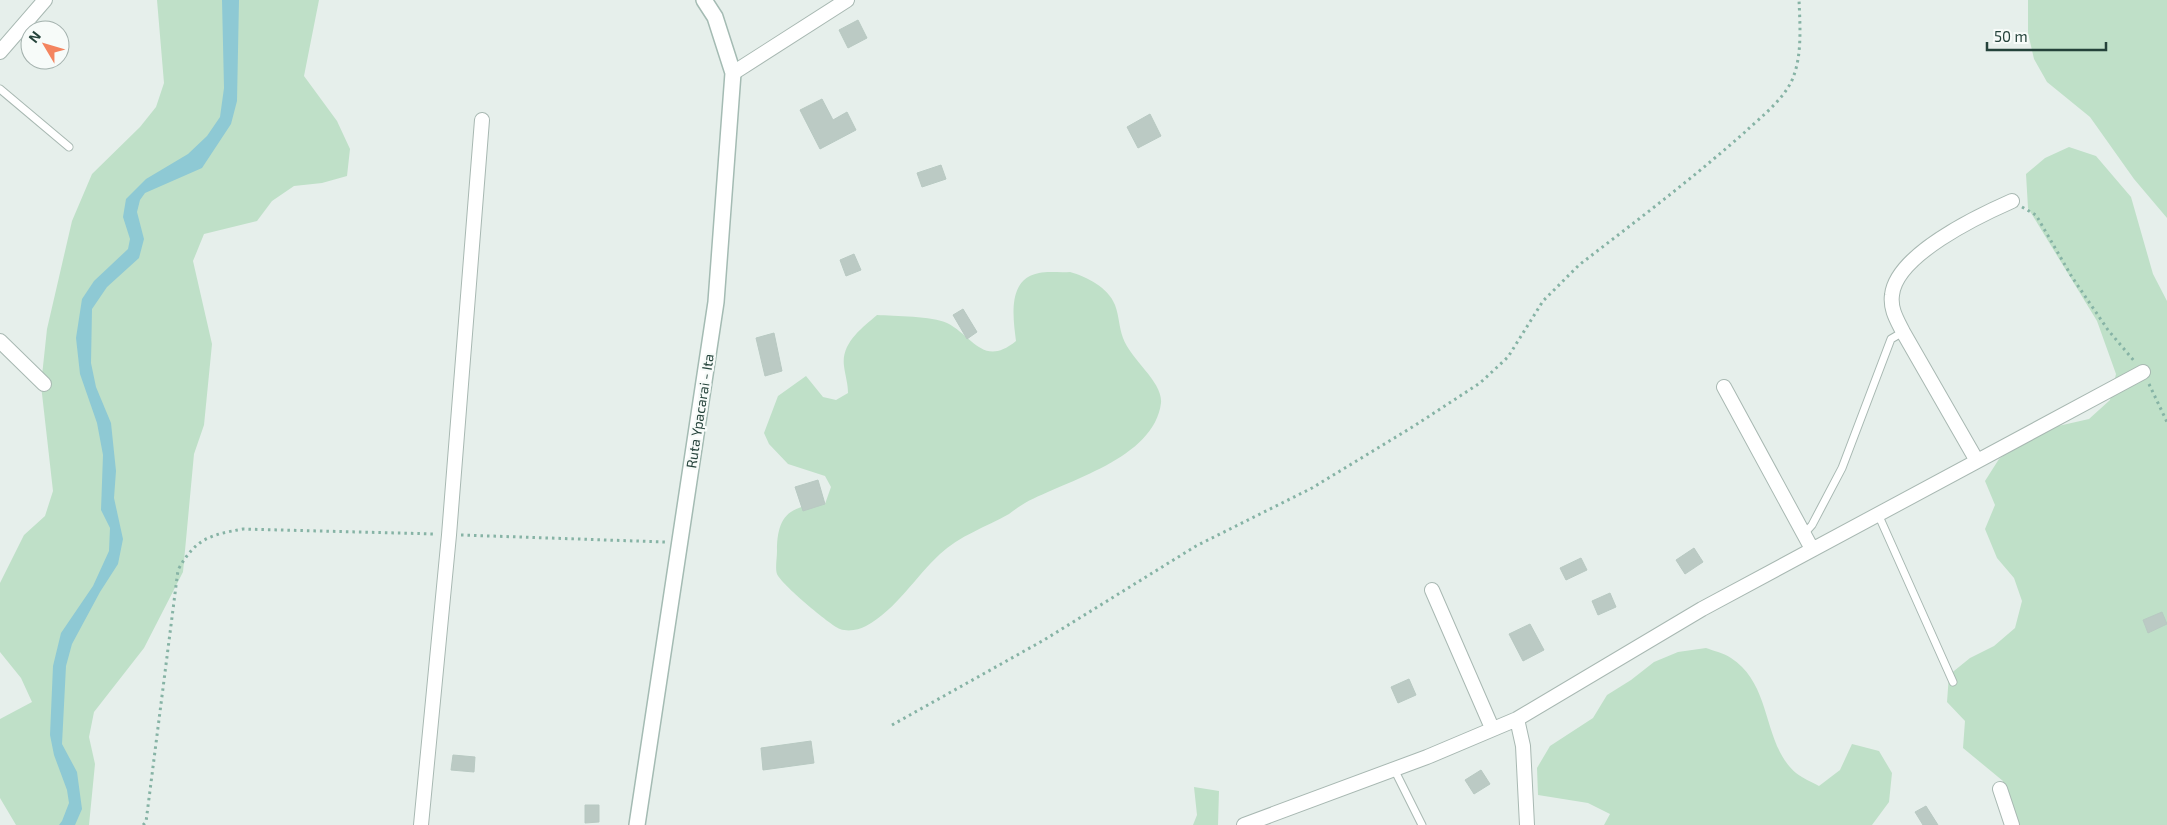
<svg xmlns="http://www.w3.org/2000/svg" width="2167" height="825" font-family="'Exo 2',sans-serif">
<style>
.green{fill:#bfe0c8}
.water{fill:#8ec9d4}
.building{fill:#bbcac4;stroke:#b8c9c2}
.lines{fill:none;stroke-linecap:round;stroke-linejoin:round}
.lane-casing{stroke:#a8b8b2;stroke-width:9}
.street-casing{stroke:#a8b8b2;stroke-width:16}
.secondary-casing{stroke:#a4bbb3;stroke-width:18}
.path{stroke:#86b3a5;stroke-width:3;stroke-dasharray:2.5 4;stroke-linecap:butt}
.lane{stroke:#fff;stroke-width:7}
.street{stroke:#fff;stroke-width:14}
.secondary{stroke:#fff;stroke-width:15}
.labels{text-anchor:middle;stroke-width:4.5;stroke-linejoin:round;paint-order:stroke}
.street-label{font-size:14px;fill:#24423a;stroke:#f7fbf9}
</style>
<rect width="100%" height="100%" fill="#e6efeb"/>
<path class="green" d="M157,0H319L304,76L337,121L350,149L347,176L322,183L294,186L272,201L257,221L204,234L193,261L212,344L204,425L194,454L183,572L144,648L94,712L89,737L95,764L89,825H16L0,798V719L32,702L21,678L0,652V583L24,535L45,516L53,491L41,385L47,329L72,221L92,174L140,127L156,107L164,83Z
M2028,0H2167V218L2134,179L2090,117L2047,82L2034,59L2028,33Z
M2069,147L2096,156L2131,197L2153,274L2167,301V825H2010L2009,809L2003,781L1963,748L1965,721L1947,702L1949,675L1970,658L1994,646L2015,628L2022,601L2014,578L1997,558L1985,529L1995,505L1985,481L1999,459L2036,431L2089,419L2110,400L2116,374L2097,321L2028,208L2026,174L2045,158Z
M1070,272C1087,277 1108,287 1115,305C1119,315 1119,328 1123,338C1131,360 1163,382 1161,403C1154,459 1067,480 1025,503C1020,506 1014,510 1009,514C986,527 959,536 940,554C915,577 897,609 866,626C859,630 848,632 840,629C830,625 781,584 777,574C775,568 777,558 777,551C777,515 790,505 825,504L831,487L825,476L788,464L769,444L764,433L778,396L806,376L823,397L836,400L848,393C848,383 845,375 844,366C841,343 862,328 877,315C895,316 932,316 947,323C973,336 983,368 1016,341C1013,317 1007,279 1039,273C1049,271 1060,273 1070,272Z
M1706,648C1714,651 1724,653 1731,658C1773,685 1762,744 1796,773C1802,778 1812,782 1819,786L1840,770L1852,744L1879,751L1892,773L1889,802L1872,825H1604L1610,814L1588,803L1538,795L1537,768L1550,746L1593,718L1607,695L1631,680L1654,662L1678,652Z
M1194,787L1219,791L1218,825H1193L1197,815Z"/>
<path class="water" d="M222,0H239L237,101L231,124L202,168L145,193L140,200L137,212L144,239L139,258L107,287L92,309L91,363L96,387L111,423L116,471L114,498L123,539L118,564L100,592L72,644L66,666L62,744L77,772L82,809L75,825H59L62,821L69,803L67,790L54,755L50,735L53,666L61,633L93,586L109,551L110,528L101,510L103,455L97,423L80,374L76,338L82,299L94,281L128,249L130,239L123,217L126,199L146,179L188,154L207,136L220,117L224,88Z"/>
<path class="building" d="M858,20L867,38L848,48L839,30Z
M822,99L833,120L847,112L856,130L820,149L800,110Z
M1150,114L1161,136L1138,148L1127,127Z
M941,165L946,179L922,187L917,173Z
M854,254L861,270L846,276L840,260Z
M963,309L977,332L967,339L953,315Z
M774,333L782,371L765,376L756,338Z
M818,480L825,504L803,511L795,487Z
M1694,548L1703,562L1685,574L1676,560Z
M1581,558L1587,570L1566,580L1560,568Z
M1610,593L1616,607L1598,615L1592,601Z
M2162,612L2167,624L2148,633L2143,620Z
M1530,624L1544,650L1523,661L1509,634Z
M1409,679L1416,695L1398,703L1391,687Z
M811,741L814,763L763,770L761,748Z
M453,755L475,757L474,772L451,770Z
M1481,770L1490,784L1474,794L1465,780Z
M585,805H599V822L585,823Z
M1926,806L1938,825H1923L1915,812Z"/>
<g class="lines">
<defs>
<path id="lane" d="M0,89L69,147
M1878,514L1953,682
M1804,534L1812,525L1842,468L1891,339L1903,332
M1394,769L1422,825"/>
<path id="street" d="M0,52L45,0
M733,73L847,0
M0,341L44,384
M1724,387L1812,549
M1977,461L1903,332C1897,320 1890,309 1892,295C1896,255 1978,216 2012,201
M1432,590L1492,728
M1517,719L1523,746L1527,825
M2000,789L2012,825
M421,825L449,535L482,120
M1244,825L1427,757L1517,719L1702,609L2143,372"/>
<path id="secondary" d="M637,825L716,302L733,73L715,17L704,0"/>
</defs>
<use href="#lane" class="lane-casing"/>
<use href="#street" class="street-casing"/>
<use href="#secondary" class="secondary-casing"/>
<path class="path" d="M2022,207L2036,215L2072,277L2108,330L2135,362
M2149,384L2167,422
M461,535L665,542
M892,725L1044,640L1196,546L1312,488L1414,426L1480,383L1508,357L1543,301L1579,265C1635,222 1692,179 1745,132C1761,117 1787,97 1794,75C1802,53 1800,24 1799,0
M143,825L146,822L178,570C195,539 209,535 243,529L435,534"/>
<use href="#lane" class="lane"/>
<use href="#street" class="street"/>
<use href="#secondary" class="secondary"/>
</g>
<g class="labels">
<g class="street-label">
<text transform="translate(700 411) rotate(-81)" y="5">Ruta Ypacarai - Ita</text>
</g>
</g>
<g transform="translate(45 45) rotate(308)"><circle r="24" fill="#f7fbf9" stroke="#a3b1ad"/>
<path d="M0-4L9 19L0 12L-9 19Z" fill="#f4845f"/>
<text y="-8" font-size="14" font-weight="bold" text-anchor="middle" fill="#24423a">N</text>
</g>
<path d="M1987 42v8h119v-8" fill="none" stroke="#24423a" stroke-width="2.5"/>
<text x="1994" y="42" font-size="15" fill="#24423a" stroke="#f7fbf9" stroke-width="4" paint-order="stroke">50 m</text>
</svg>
